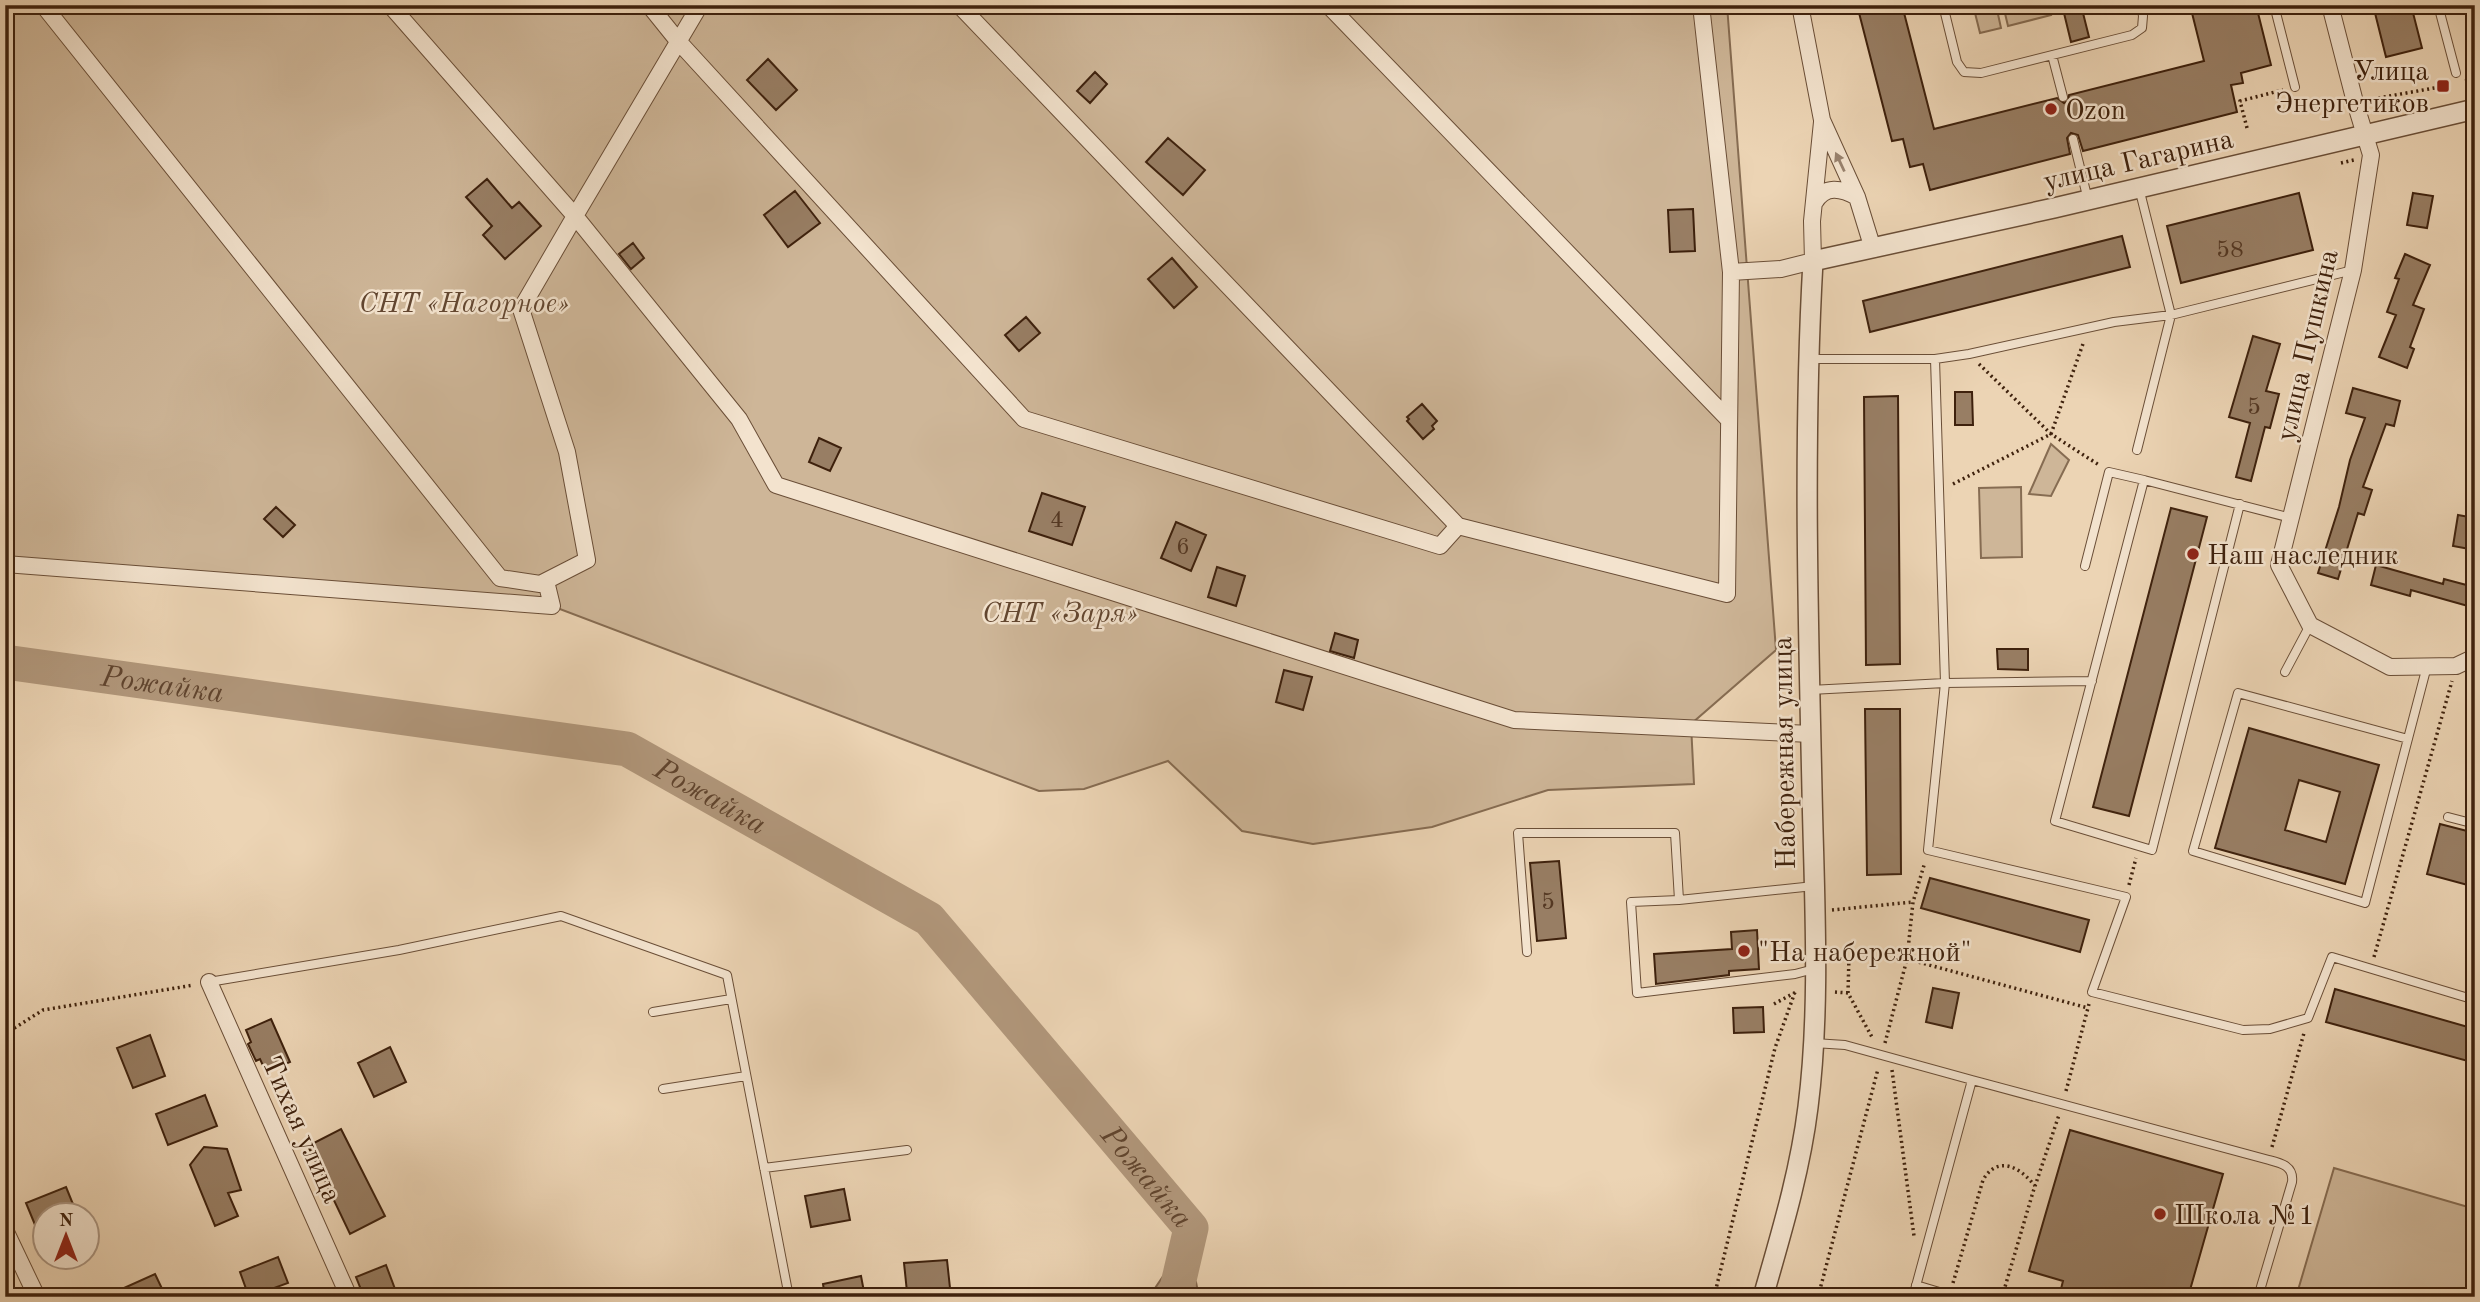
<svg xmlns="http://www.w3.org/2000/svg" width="2480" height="1302" font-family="'Old Standard TT',serif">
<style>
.green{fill:#ceb698;stroke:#866c52;stroke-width:2}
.water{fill:#b1977b;stroke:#83684f;stroke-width:2}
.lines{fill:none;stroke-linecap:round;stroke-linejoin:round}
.river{stroke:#b1977b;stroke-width:35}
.building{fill:#987e64;stroke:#3e210d;stroke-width:2;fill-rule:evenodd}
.service-casing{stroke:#6a4e37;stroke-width:10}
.minor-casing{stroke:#6a4e37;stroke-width:18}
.tertiary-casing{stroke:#6a4e37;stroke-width:22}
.path{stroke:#3e210d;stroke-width:3.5;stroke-dasharray:2 3.5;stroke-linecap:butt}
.service{stroke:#f3e3ce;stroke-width:8}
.minor{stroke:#f3e3ce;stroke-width:16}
.tertiary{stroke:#f3e3ce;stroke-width:19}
.oneway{fill:#98826e}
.poi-dot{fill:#8f2418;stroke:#f3e3ce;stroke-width:2.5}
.labels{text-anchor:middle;stroke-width:5;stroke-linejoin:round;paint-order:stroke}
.number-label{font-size:24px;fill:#543823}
.poi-label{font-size:28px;fill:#3e210d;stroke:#f3e3ce;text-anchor:start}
.street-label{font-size:28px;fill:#3e210d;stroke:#f3e3ce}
.park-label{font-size:28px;font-style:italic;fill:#624630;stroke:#f3e3ce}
.water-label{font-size:30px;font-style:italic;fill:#60442e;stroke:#f3e3ce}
</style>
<rect width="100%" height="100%" fill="#ecd4b4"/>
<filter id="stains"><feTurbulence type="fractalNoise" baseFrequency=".00286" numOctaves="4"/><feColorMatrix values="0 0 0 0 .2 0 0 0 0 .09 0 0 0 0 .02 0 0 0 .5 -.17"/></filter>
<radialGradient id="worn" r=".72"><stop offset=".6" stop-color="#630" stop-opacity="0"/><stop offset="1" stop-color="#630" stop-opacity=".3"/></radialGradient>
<path class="green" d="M5,5H1727L1776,650L1691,724L1694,784L1548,790L1432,827L1313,844L1242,831L1168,761L1084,789L1039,791L552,606L5,567Z
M1973,5H1996L2001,28L1980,33Z
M2003,5H2048L2051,15L2008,26Z
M2051,444L2069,460L2051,496L2029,494Z
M2021,487L2022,557L1981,558L1979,488Z
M2334,1168L2475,1209V1297H2296Z"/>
<path class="water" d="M1170,1266L1189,1270L1196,1282L1199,1297H1149Z"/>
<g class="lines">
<path class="river" id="s1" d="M5,662L627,749L929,919L1191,1228L1175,1297"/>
</g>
<path class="building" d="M1857,5H1902L1934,129L2057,98L2064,103L2068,101L2069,95L2204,61L2190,5H2256L2271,65L2241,73L2243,83L2231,85L2237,112L2083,151L2078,135L2071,133L2067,138L2070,154L1930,190L1923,164L1910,167L1903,139L1892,141Z
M2081,5L2089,37L2071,42L2063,9Z
M2373,5H2411L2422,48L2386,57Z
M768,59L797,90L776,110L747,80Z
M1095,72L1107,84L1090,103L1077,91Z
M1168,138L1205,170L1183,195L1146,162Z
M487,179L512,208L519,202L541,226L505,259L483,235L492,226L466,197Z
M795,191L820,223L788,247L764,215Z
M2299,193L2313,250L2181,283L2167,226Z
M2413,193L2433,196L2427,228L2407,225Z
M1693,209L1695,251L1670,252L1668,210Z
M2122,236L2130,267L1870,332L1863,301Z
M633,243L644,258L631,269L619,254Z
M2405,254L2430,265L2413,305L2424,309L2410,347L2414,349L2407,368L2379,357L2396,315L2387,312L2399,279L2395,278Z
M1172,258L1197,287L1174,308L1148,279Z
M1026,317L1040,333L1019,351L1005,335Z
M2253,336L2280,344L2266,391L2279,394L2270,428L2265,427L2251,481L2236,477L2250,423L2229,417Z
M2353,388L2400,401L2394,426L2386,424L2363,487L2372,490L2364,515L2358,513L2338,579L2318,573L2339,507L2350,460L2365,418L2346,413Z
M1955,392H1972L1973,425H1955Z
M1898,396L1900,664L1866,665L1864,397Z
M1422,404L1437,421L1432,426L1434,429L1423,439L1407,421L1409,419L1407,417Z
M819,438L841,448L830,471L809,462Z
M1042,493L1085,507L1072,545L1029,531Z
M276,507L295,525L283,537L264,519Z
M2171,508L2207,517L2129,816L2093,807Z
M2458,515L2475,518V550L2453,546Z
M1176,522L1206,535L1191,571L1161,558Z
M2376,565L2443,584L2444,579L2474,587L2468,606L2411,590L2410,596L2371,585Z
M1217,567L1245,576L1236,606L1208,597Z
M1335,633L1358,640L1354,658L1330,651Z
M1997,649H2028V670L1998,669Z
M1284,670L1312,677L1303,710L1276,702Z
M1865,709H1900L1901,874L1867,875Z
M2249,728L2379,765L2345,884L2215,848ZM2299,780L2340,792L2326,842L2285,830Z
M2440,824L2475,833V887L2427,874Z
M1559,861L1566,938L1537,941L1530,863Z
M1930,878L2089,920L2080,952L1921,908Z
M1757,930L1759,969L1729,971V975L1656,984L1654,954L1732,949L1731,932Z
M1933,988L1959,993L1952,1028L1926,1022Z
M2335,989L2475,1029V1063L2326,1022Z
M1763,1007L1764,1032L1734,1033L1733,1008Z
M271,1019L290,1062L266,1072L260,1059L256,1061L248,1044L251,1042L246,1030Z
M150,1035L165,1076L133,1088L117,1048Z
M390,1047L406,1082L374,1097L358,1063Z
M205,1095L217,1126L168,1145L156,1114Z
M341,1129L385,1216L350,1234L308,1146Z
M2070,1130L2223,1174L2188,1297H2059L2063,1281L2029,1271Z
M204,1147L227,1149L241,1190L228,1193L238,1216L215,1226L190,1165Z
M66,1187L77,1214H46L45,1249L26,1203Z
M844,1189L850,1220L811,1227L805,1196Z
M278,1257L288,1283L249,1297L240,1272Z
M947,1260L950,1288L907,1292L904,1263Z
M386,1265L398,1297H364L356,1277Z
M155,1274L166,1297H104Z
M861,1276L865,1297H825L823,1284Z"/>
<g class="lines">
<defs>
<path id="service" d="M1943,5L1957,62L1964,72L1981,73L2132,35L2142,28L2143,16L2141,5
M2274,5L2295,87
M2438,5L2456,73
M2052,55L2063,97
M2073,139L2088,200
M1808,359H1935
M2137,450L2171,315L2139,188
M2240,504L2152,850L2055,821L2144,480L2291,518
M2085,566L2109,472L2144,480
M2285,672L2310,625
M2092,681L1945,683L1928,850L2126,897L2092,992L2243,1030L2270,1029L2308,1018L2332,957L2475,1000
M1810,690L1945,683L1935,359L1969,354L2114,322L2171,315L2353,270
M2408,739L2238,693L2193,851L2365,903L2427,666
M2448,817L2475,824
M1814,886L1679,900L1631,902L1637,993L1795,974L1814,969
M1527,952L1518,833H1675L1679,900
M209,982L399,950L561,916L727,975L789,1297
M653,1012L731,999
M1814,1043L1845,1045L1972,1080L1913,1297
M1972,1080L2269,1160C2281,1163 2294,1166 2292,1182L2258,1297
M663,1089L746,1076
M764,1168L907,1150
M1916,1285L1956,1297"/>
<path id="minor" d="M43,5L500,578L540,584L587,560L567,452L521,309L575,216L390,5
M649,5L678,41L1024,419L1440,546L1458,526
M700,5L575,216L739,419L776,485L1514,720L1811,734
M959,5L1458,526L1727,594L1731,272L1701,5
M1328,5L1729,420
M1800,5L1822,120L1857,197L1873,249
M2330,5L2355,102L2371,155L2353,270L2279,565L2310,625L2390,667L2456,666L2475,657
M1815,202C1825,185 1841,188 1857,197
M1731,272L1781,269L1813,261L1812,221L1822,122
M5,564L552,606L546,581
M209,982L349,1297
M5,1230L37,1297"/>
<path id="tertiary" d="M1763,1297C1781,1234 1800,1172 1808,1107C1821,1005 1814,893 1812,790C1808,613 1803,437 1813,261L2054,208L2475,109"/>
</defs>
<use href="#service" class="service-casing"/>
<use href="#minor" class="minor-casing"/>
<use href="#tertiary" class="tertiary-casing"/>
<path class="path" d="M2465,81L2475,79
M2373,99L2451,85
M2247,128L2240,101L2283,90
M2341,163L2354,160
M1979,364L2051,434L2099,465
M1953,484L2051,434L2084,341
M2129,885L2136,858
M1832,910L1913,902
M2374,957L2452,681
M1907,959L1913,902L1925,862
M1835,992L1848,993L1873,1039
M1848,993L1849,956
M1774,1004L1796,992
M5,1034L43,1010L194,985
M1885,1043L1907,959L2088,1008
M1892,1070L1914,1236
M2066,1091L2089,1004
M2272,1147L2304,1033
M1953,1283L1983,1180C1998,1154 2021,1168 2035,1186
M1714,1297L1775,1048L1795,992
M1818,1297L1878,1069
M2002,1297L2033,1192L2059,1115"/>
<use href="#service" class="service"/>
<use href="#minor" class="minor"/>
<use href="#tertiary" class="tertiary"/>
</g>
<defs><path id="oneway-solid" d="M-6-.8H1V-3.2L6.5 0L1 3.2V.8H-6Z" transform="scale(1.75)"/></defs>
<use class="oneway" href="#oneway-solid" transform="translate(1840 162) rotate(-115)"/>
<g class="poi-dot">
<rect x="2436" y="79" width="14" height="14" rx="3.5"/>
<circle cx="2051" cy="109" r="7"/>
<circle cx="2193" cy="554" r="7"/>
<circle cx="1744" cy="951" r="7"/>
<circle cx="2160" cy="1214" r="7"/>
</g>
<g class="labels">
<g class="number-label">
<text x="2230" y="257">58</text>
<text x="2254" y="414">5</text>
<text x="1057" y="527">4</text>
<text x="1183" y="554">6</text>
<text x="1548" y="909">5</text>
</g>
<g class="poi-label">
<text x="2429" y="80" text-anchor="end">Улица<tspan x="2429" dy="32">Энергетиков</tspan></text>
<text x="2065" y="119">Ozon</text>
<text x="2207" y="564">Наш наследник</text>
<text x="1758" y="961">"На набережной"</text>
<text x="2174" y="1224">Школа №1</text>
</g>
<g class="street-label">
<text transform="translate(2138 159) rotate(-13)" y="10">улица Гагарина</text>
<text transform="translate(2306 345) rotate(-77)" y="10">улица Пушкина</text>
<text transform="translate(1783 753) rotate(-91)" y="10">Набережная улица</text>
<text transform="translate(303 1129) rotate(66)" y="10">Тихая улица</text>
</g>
<g class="park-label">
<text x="464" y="312">СНТ «Нагорное»</text>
<text x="1060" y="622">СНТ «Заря»</text>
</g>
<g class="water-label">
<text dy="10" stroke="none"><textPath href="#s1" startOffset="159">Рожайка</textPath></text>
<text dy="10" stroke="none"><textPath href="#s1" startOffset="724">Рожайка</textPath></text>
<text dy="10" stroke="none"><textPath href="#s1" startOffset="1312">Рожайка</textPath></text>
</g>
</g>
<rect width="2480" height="1302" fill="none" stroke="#ecd4b4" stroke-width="28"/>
<rect x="7" y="7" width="2466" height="1288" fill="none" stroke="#3e210d" stroke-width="3.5"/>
<rect x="14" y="14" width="2452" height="1274" fill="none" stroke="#3e210d" stroke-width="2"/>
<g transform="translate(66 1236)"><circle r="33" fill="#f3e3ce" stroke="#ab9581" stroke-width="2"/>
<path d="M0-5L12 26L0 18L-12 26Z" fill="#8f2418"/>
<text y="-10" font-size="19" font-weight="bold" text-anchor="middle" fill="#3e210d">N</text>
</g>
<rect width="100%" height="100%" filter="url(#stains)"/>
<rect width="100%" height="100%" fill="url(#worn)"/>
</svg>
